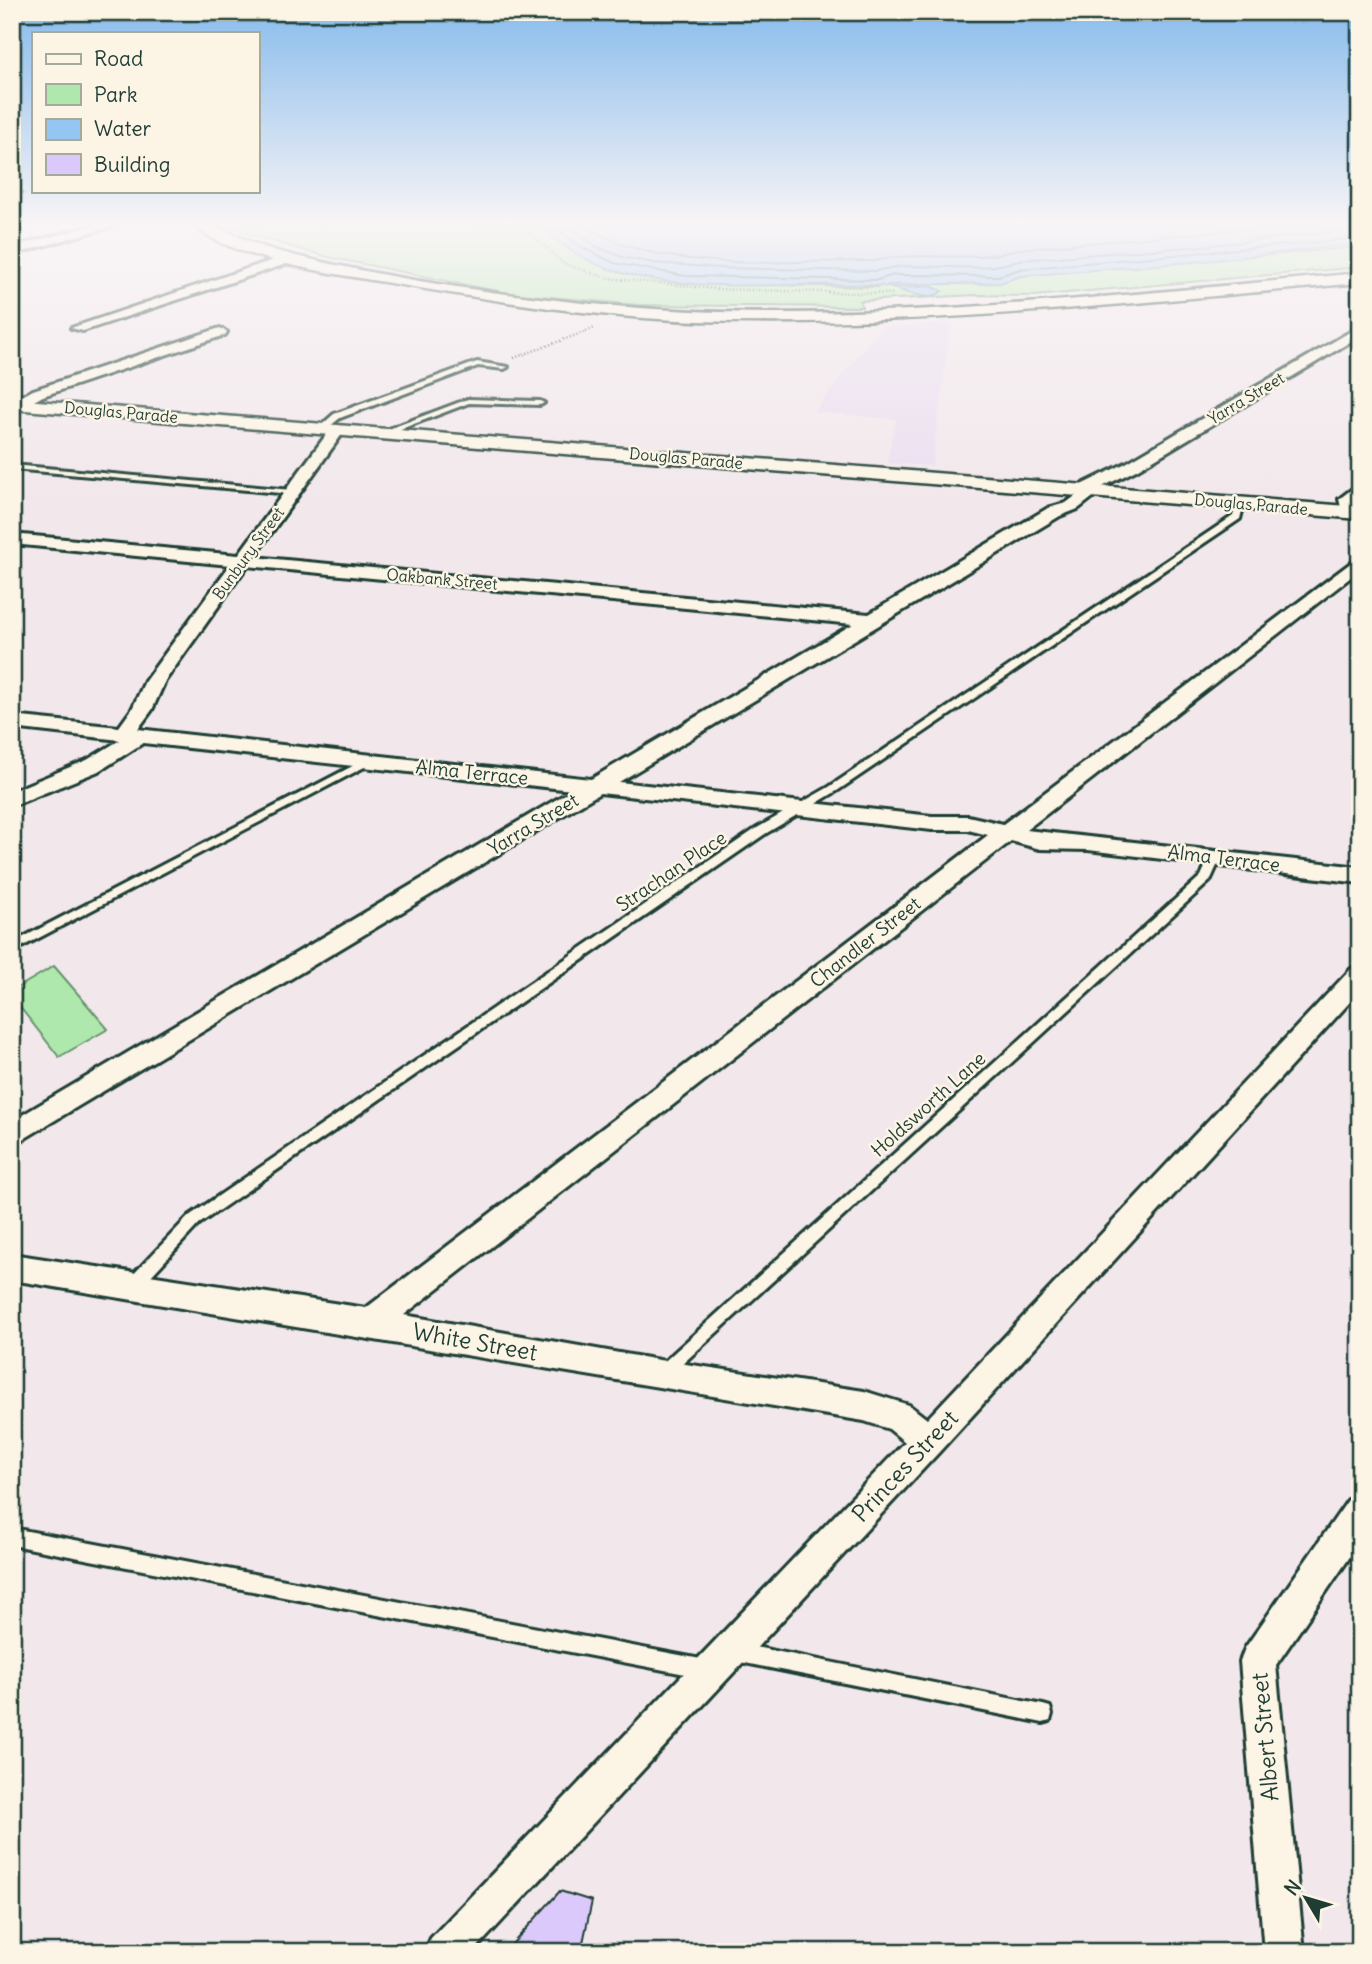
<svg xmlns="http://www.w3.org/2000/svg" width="1372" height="1964" font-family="Delius,sans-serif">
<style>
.built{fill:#ebdff0}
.green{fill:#afe8ac;stroke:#679270;stroke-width:2}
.water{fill:#95c5f1;stroke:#668fa5;stroke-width:2}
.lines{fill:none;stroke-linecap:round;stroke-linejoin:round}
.shore{stroke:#4e7380;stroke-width:2}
.building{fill:#dbc9fb;stroke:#1f3d34;stroke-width:2}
.service-casing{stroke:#1f3d34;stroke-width:6}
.minor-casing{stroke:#1f3d34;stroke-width:6}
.tertiary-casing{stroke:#1f3d34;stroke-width:5}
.path{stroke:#1f3d34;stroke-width:2.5;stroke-dasharray:1 2.5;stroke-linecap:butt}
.service{fill:#fcf5e5;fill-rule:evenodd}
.minor{fill:#fcf5e5;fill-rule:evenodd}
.tertiary{fill:#fcf5e5;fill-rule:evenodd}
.labels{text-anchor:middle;stroke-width:5;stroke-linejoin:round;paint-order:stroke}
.far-street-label{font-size:16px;fill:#1f3d34;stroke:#fcf5e5}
.street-label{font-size:19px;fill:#1f3d34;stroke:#fcf5e5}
.near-street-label{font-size:23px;fill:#1f3d34;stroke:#fcf5e5}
</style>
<rect width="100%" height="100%" fill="#f2e8ec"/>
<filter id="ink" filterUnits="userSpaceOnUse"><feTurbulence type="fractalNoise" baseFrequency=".0143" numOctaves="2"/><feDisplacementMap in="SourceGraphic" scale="14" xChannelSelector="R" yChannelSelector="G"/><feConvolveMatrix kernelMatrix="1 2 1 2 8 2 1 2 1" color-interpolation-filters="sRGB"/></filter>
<g filter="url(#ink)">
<path class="built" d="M951,323L932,466L887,463L896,419L814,412L881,326Z"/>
<path class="green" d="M231,224H541L590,261L621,273L719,284L878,287L894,282L981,284L1021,276L1360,247V267L1033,296L976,295L860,301L862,307L638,305L507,293L328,257L247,234Z
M54,966L108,1029L59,1057L12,997V991Z"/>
<path class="water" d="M541,224H1360V244L1205,261L1021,276L1000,283L887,285C905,292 926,281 942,291C928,305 899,287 882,286C797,280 706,295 622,273C594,266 558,247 541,224Z"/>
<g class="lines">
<path class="shore" d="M550,224L585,249L614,263L685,276L877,280L894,275L999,276L1020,269L1360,238
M564,224L597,247L625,258L655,263L720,268L876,271C923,258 973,277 1019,260L1203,246L1360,229
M581,224C660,276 783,260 875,261C922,249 972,265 1018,249L1302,224"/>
</g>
<path class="building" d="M560,1891L592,1901L581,1952H505Z"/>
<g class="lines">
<defs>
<path id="service" d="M477,362L508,367L504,369L478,366L340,418L324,431L317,429L334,414Z
M468,399L540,401L544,403L540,405L469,403L385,435L378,433Z
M12,465L292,490L296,492L292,494L12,469Z
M1237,501L1244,503L1240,519L837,791L765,834L199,1224L138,1290L133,1292L128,1290L126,1285L128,1280L189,1216L757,828L829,787L1233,516Z
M368,758L372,759V763L12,952V943Z
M1215,853L1221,857L1210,881L667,1378L662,1380L657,1378L654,1373L657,1368L1201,876L1211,854Z
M12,1528L706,1660L712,1663L715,1669L712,1675L706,1678L12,1545Z
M735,1643L1043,1705L1050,1707L1052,1714L1050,1721L1043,1723L735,1661L729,1658L726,1652L729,1646Z"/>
<path id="minor" d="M100,224H119L12,255V247Z
M288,255L294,259L292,262L83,331L71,328Z
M1360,326V336L1138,469L1098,489L1097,494L1078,509L1060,516L619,782L932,816H968L1003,824L1360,556V570L1026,830L1360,867V883L1088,850L1040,849L1011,841L404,1315L659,1360L864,1391L909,1405L927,1419L1351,969L1360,966V991L940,1451L473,1952H425L431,1938L905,1442L889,1429L864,1421L12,1280V1254L366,1308L988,835L968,830H932L600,793L12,1146V1121L572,790L143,743L101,770L12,806V791L87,760L120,740L12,728V716L119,727L132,709L145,681L230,565L12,544V534L238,555L332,427L337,425L345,430L254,557L869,614L1048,508L1066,503L1078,494L1075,490L1077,487L1126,463ZM247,566L853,624L591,779L138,729L152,710L165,681Z
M220,328L227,332L225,335L43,396L23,407L12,406L13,401L33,390Z
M1360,483V497L1355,500L1357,512L1355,516H1343L1339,499Z
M1360,1495V1542L1276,1665L1304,1952H1264L1240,1661L1245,1648L1348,1500Z"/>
<path id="tertiary" d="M193,224C216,224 233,235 254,243C270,250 288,254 305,258C398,280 496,294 592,304C847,329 1105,296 1360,273V283C1139,302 918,328 696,321C589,317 484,299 378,281C333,274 224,257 193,224Z
M12,399L1360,507V519L12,409Z"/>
</defs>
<use href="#service" class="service-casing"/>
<use href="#minor" class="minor-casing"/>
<use href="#tertiary" class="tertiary-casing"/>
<path class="path" d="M521,224L564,264L607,278L716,289L893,294
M514,358L595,328"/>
<use href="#service" class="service"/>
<use href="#minor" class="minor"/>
<use href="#tertiary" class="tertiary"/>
</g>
</g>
<linearGradient id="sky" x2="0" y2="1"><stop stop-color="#87bbec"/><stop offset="0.45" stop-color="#f9f5f6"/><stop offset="1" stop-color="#f9f5f6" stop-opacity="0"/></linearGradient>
<rect width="1372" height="499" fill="url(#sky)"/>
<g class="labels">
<g class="far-street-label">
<text transform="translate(1246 398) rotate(-31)" y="6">Yarra Street</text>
<text transform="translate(121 412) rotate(5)" y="6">Douglas Parade</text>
<text transform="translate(686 458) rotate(5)" y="6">Douglas Parade</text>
<text transform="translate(1251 504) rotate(5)" y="6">Douglas Parade</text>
<text transform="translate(248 553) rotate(-54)" y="6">Bunbury Street</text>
<text transform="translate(442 579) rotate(5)" y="6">Oakbank Street</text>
</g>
<g class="street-label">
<text transform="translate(472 772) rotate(6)" y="7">Alma Terrace</text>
<text transform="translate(533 824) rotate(-31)" y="7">Yarra Street</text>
<text transform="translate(1224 858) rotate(7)" y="7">Alma Terrace</text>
<text transform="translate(671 871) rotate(-34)" y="7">Strachan Place</text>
<text transform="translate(865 942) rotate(-38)" y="7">Chandler Street</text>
<text transform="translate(928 1104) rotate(-42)" y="7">Holdsworth Lane</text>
</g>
<g class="near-street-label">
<text transform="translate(475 1342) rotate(10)" y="8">White Street</text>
<text transform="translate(905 1466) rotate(-47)" y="8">Princes Street</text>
<text transform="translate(1265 1737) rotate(-95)" y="8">Albert Street</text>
</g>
</g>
<rect width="1372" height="1964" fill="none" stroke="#fcf5e5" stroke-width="42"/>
<rect x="21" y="21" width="1330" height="1922" fill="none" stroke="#1f3d34" stroke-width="2.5" filter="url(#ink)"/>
<rect x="32" y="32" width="228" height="161" fill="#fcf5e5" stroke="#a4ab9e" stroke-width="2"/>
<rect x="46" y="54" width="35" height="10" fill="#fcf5e5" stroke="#a4ab9e" stroke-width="2"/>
<text x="94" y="66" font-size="21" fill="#1f3d34">Road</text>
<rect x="46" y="84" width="35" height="21" fill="#afe8ac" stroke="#a4ab9e" stroke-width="2"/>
<text x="94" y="102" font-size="21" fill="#1f3d34">Park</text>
<rect x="46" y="119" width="35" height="21" fill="#95c5f1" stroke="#a4ab9e" stroke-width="2"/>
<text x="94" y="136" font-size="21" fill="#1f3d34">Water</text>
<rect x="46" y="154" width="35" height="21" fill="#dbc9fb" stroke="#a4ab9e" stroke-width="2"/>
<text x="94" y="172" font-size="21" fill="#1f3d34">Building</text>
<g transform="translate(1306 1898) rotate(308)" stroke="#fcf5e5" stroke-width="5" paint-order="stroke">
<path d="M0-5L12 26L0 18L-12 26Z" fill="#1f3d34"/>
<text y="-10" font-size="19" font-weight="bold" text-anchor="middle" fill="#1f3d34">N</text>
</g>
</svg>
